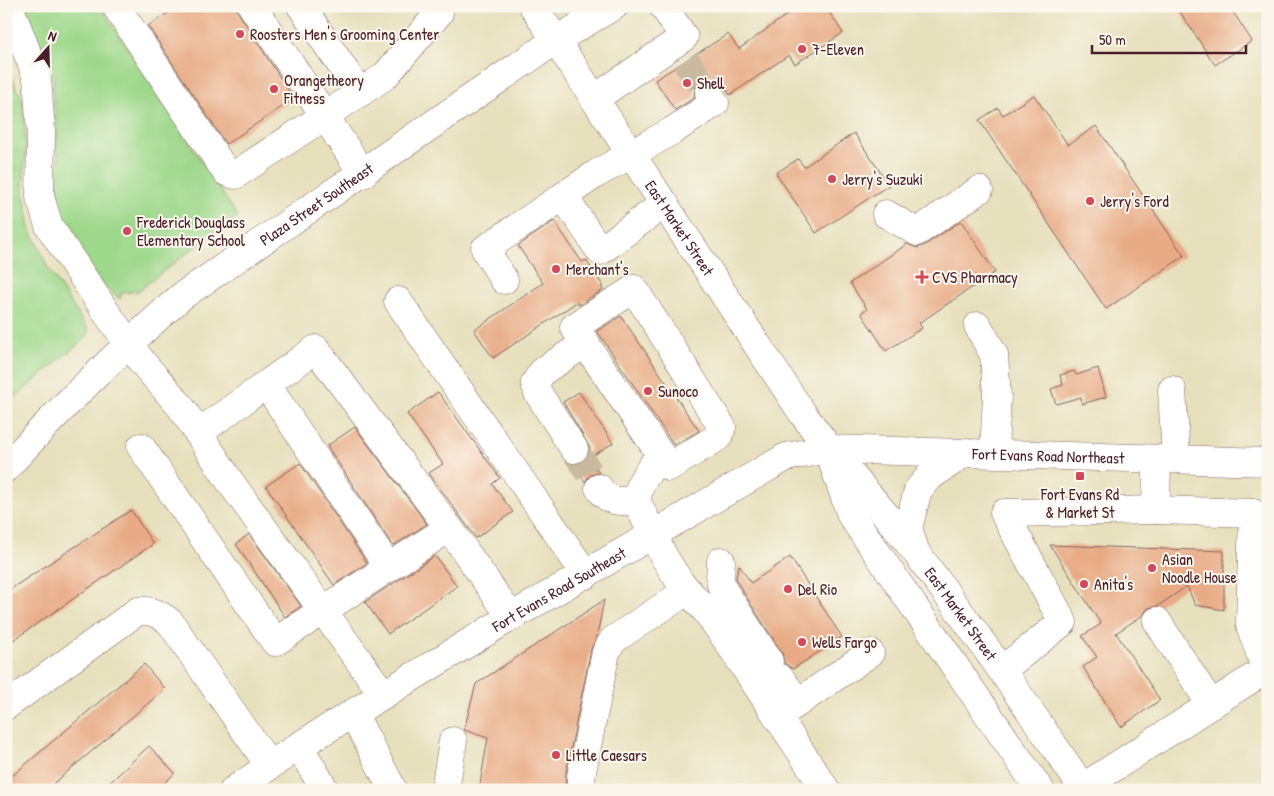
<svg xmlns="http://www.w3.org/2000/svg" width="1274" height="796" font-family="'Patrick Hand',sans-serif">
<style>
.green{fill:#9ed88b;stroke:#747c5b}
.building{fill:#e8ab85}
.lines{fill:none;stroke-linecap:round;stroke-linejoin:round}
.minor-tunnel{stroke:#c8b9a0;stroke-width:28;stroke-dasharray:28 14;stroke-linecap:butt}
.minor-casing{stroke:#81635e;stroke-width:29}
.major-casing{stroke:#81635e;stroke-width:29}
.minor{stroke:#fff;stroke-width:28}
.major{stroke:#fff;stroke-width:28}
.poi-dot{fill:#d1495b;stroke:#fbf7ec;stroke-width:2}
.labels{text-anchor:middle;stroke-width:4;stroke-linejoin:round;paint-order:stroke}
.poi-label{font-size:16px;fill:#4a1f2b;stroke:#fbf7ec;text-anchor:start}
.street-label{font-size:16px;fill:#4a1f2b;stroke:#fbf7ec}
</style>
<rect width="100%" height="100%" fill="#fbf7ec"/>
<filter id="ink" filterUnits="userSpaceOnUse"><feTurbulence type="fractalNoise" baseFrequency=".02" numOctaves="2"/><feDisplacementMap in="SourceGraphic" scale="10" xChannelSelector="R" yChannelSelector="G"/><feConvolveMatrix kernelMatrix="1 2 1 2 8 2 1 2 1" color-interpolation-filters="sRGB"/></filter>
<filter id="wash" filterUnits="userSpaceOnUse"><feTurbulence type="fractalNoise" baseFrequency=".0096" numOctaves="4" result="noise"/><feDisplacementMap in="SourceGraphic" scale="20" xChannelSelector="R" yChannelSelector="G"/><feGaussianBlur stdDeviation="1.12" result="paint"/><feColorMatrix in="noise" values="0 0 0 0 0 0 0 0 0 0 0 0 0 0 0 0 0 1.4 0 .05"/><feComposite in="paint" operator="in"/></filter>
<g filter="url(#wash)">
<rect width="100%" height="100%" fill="#e7e0bd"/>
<path class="green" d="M26,6H100L238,217L208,237L138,291L122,293L120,299C89,277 60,231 56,193C54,178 58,165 58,152H56L57,133L52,87L54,84L52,73L48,72Z
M6,75L13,78L16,88L22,97L26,145L23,187L30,228L48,268L88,329L87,337L6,405Z"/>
<g id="blocks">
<path class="building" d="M179,6H234L294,99L226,144L148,26Z
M799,6H825L843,33L795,64L789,55L730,95L723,84L716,80L708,78L701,81L695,88L694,98L675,110L655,80L728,34L739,49Z
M1176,6H1229L1252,41L1215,65Z
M1034,95L1068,145L1096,126L1184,256L1106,309L979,120L998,108L1003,115Z
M854,133L889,185L816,233L776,173L798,159L804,167Z
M554,221L582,262L586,260L603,286L601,287L603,290L579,305L577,302L493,358L474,330L543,283L518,246Z
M961,221L995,272L919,323L922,328L886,351L861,313L867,309L850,283L907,244L917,248L925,245Z
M621,316L699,431L674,445L597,331Z
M1098,368L1106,397L1082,404L1081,397L1056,404L1051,389L1063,385L1060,375L1074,371L1076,375Z
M438,392L500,478L492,484L513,512L476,538L429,473L443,464L407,414Z
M579,392L613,443L589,458L599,473L590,475L585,482L573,464L583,462L588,456L590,448L563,402Z
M355,427L427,524L393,546L327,446Z
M300,463L367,563L334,585L266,486Z
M131,510L153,544L6,645V592Z
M249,534L301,606L285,617L236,544Z
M1050,545L1224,551V610L1195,605L1187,586L1158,606L1148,608L1143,615L1116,633L1160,700L1121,727L1083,667L1097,657L1082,636L1101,624Z
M435,556L457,586L388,634L365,602Z
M790,557L842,637L793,669L784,663L782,653L737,582L736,577L739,565L751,583Z
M604,600L597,636L591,649L566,773L565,790H479L488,738L464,730L476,684Z
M144,664L165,689L46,790H6V781Z
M149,746L175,773L157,790H102Z"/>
</g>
</g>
<g filter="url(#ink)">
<use href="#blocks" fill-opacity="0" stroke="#81635e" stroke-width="1"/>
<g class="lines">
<path class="minor-tunnel" d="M685,60L709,94
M574,449L599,488"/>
<defs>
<g id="minor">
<path d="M9,6L37,78L41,132L40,197L49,226L108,315L142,362L181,407L231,483L383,694"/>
<path d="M116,6L226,172L235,175L385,76L439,13L435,6"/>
<path d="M252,6L363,174"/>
<path d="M301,6L360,93"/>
<path d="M594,99L684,37L663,6"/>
<path d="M564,197L600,251L665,203"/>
<path d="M886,214L917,232L979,190"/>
<path d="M504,280L485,249L596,174L672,131L715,103L709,94"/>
<path d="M634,289L722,427L718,437L669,467L574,327Z"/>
<path d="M398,301L586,575"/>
<path d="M978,326L994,355L997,396L994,452"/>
<path d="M266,384L389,568"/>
<path d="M1172,390L1176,459"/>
<path d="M198,433L316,349L449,528L511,617"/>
<path d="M141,447L275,642L449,528"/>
<path d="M574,449L538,393L535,383L543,371L586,343"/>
<path d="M660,454L641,483L636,500L664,557L680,582L706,611L724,636L826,790"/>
<path d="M1157,459L1156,510L1253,513L1250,625L1266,670"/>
<path d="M599,488C609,503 619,502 636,500"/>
<path d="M721,561L720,578L722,588L769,661"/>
<path d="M1157,621L1211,705"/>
<path d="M1002,670L1063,622L1004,513L1156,510"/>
<path d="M780,678L798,702"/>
<path d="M6,706L138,611C152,610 159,614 170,622L269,765"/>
<path d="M353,713L393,790"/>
<path d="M777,717L870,653"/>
<path d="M299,746L325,790"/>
<path id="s1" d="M234,790L299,746L511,617L786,457L828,449L1268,462"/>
<path d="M445,790L453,741"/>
<path d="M581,790V776L606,652L613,640L687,591"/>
<path d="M1079,790L1268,668"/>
</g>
<g id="major">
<path id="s2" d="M533,6L803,414C837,462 879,504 915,551C974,629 1029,709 1084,790"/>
<path d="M832,460L851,515L1040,790"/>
<path id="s3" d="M6,468C61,407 120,350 182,296L556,40L614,6"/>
<path d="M915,550L908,528L918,490L928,478L966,452"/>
</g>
</defs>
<use href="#minor" class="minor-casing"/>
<use href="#major" class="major-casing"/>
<use href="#minor" class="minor"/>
<use href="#major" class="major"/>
</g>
</g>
<g class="poi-dot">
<circle cx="240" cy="34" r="5"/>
<circle cx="802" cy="49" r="5"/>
<circle cx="687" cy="83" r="5"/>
<circle cx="274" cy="89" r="5"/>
<circle cx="832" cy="179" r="5"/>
<circle cx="1090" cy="201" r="5"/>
<circle cx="127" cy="231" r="5"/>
<circle cx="556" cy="269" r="5"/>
<path d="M919.5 269.5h5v5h5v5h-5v5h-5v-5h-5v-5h5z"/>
<circle cx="648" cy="391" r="5"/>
<rect x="1075" y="471" width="10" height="10" rx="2.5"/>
<circle cx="1152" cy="568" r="5"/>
<circle cx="1084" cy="584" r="5"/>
<circle cx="788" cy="589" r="5"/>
<circle cx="802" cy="642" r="5"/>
<circle cx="556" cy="755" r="5"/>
</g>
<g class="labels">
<g class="poi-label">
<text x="250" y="40">Roosters Men's Grooming Center</text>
<text x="812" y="55">7-Eleven</text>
<text x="284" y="86">Orangetheory<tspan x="284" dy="18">Fitness</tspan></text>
<text x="697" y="89">Shell</text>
<text x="842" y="185">Jerry's Suzuki</text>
<text x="1100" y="207">Jerry's Ford</text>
<text x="137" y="228">Frederick Douglass<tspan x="137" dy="18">Elementary School</tspan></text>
<text x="566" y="275">Merchant's</text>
<text x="932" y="283">CVS Pharmacy</text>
<text x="658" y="397">Sunoco</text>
<text x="1080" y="500" text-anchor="middle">Fort Evans Rd<tspan x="1080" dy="18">&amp; Market St</tspan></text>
<text x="1162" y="565">Asian<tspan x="1162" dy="18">Noodle House</tspan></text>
<text x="1094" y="590">Anita's</text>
<text x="798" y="595">Del Rio</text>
<text x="812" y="648">Wells Fargo</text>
<text x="566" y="761">Little Caesars</text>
</g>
<g class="street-label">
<text dy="6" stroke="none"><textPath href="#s3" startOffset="409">Plaza Street Southeast</textPath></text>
<text dy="6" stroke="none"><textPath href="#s2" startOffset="266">East Market Street</textPath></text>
<text dy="6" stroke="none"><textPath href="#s1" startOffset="908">Fort Evans Road Northeast</textPath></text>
<text dy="6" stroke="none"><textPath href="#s1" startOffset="382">Fort Evans Road Southeast</textPath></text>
<text dy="6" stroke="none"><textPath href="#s2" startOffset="744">East Market Street</textPath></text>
</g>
</g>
<rect width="1274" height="796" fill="none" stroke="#fbf7ec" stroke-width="25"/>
<g transform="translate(48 48) rotate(20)" stroke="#fbf7ec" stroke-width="4" paint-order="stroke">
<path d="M0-4L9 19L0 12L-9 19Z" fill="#4a1f2b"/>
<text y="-8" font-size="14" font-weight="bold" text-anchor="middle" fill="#4a1f2b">N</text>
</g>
<path d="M1092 45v8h154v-8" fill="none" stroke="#4a1f2b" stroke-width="2.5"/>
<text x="1099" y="45" font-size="15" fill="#4a1f2b" stroke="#fbf7ec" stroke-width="4" paint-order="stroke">50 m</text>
</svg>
